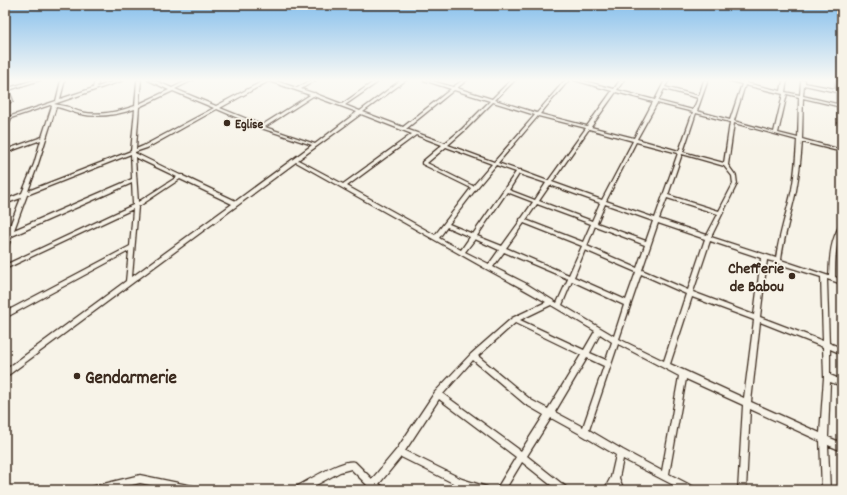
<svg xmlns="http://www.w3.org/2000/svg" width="847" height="495" font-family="Dekko,sans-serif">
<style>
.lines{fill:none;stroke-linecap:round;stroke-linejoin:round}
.minor-casing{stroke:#3b2a1e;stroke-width:2.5}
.minor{fill:#f7f3e8;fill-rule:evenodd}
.poi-dot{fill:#3b2a1e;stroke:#f7f3e8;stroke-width:1.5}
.labels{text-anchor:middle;stroke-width:3.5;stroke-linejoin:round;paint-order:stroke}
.far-poi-label{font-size:13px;font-weight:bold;fill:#3b2a1e;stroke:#f7f3e8;text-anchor:start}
.poi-label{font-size:16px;font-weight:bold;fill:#3b2a1e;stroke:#f7f3e8;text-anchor:end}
.near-poi-label{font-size:19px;font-weight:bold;fill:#3b2a1e;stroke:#f7f3e8;text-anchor:start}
</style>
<rect width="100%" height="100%" fill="#f7f3e8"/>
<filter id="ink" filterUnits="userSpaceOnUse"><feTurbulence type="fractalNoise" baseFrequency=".025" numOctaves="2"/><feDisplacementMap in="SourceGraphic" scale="8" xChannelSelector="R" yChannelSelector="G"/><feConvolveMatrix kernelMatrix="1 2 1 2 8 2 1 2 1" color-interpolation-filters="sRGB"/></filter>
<g filter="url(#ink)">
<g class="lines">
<defs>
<path id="minor" d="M34,80H40L9,90L13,101L5,105V102L9,101L5,89V83L7,84L8,88Z
M61,80H65L60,99L93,88L95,80H99L97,87L118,80H124L54,104C59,105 64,106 69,107C73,109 77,111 81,112C100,116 117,112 135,106L137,80H141L139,104L169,90L148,80H154L172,88L188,80H193L175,89L216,106L265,80H273L297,88L311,80H316L301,89L313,93H315L316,94L342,104L376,80H381L345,105L360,111L401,80H406L363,112L403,127L451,89L423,80H429L453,87L463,80H467L457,88L492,99L511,80H515L495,100L537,113L565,80H569L540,114L587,126L612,91L574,80H581L614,89L620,80H624L617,90L655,100L665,80H669L665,87L699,96L704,80H708L697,111L730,120L742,84L727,80H735L743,82V80H747L746,83L781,91L783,80H787L785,92L800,95L801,80H805V83L836,89L835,80H839L841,105H842V107H841L842,143L840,142L837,106L803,98L802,139L842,150V152L802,142C801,158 799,174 796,191C791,214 784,236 781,260L829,276C830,257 830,242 840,225L842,224C842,232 838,238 837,246C835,256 835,267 835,277L842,280V284L827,279L829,343L842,348V354L830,349V375L842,380V386L830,382L828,437L842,443V451L828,445L830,490H822L820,441L750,409L746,490H738L743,405L686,379L669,474L694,487L695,490H683L623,459L619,478L624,490H616L615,487L613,490H604L611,477L616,455L582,435L551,418L527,456L566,487L567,490H557L522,462L505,490H496L516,457L439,399L405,451L462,479L487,487L488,490H471L461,487L401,457L379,484L384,487L385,490H364L367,485L351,469L340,472L307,490H295L296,487C308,481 343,458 355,462L372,479L397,449L435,392L471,354L512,318L546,302C517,285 487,270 458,253C404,223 350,192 296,162L7,376L5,377V370L126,281L129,251L5,318V312L130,246L133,209L5,269V265L133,205L132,183L12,236L8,246L5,248V239L6,236L5,235L7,233L21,198L5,204V200L22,193L34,164L41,140L5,153V150L42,137L52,106L50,105L11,118L7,129L5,130V123L6,120H5V118L56,101ZM269,81L310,95L262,125L220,108ZM745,85L783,94L774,132L734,121ZM804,85L836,92L837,104L803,96ZM664,89L698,98L693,110L658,101ZM454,90L490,101L462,129L445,143L406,129ZM173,91L214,108L143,146L136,149L139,107ZM616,92L653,102L634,138L591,127ZM787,94L799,97L798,138L778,133ZM313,96L357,112L315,144L265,127ZM493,102L535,115L494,162L448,145L464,131ZM657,103L693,112L679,151L637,139ZM56,107C64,108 71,112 80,114C98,118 117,115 135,109L131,151L28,191L38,164ZM217,109L261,128L312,145L236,201L183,176V175H180L135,153V152L147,148ZM696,113L730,122L724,163L683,152ZM361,114L412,134L343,184L298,160ZM538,116L586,128L548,181L521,171V170H518L498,163ZM734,123L797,140C796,157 795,173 792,189C787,212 779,235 776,258L711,237L737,184L736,176L728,165ZM589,129L633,141L602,200L552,182ZM416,135L442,145L422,162V164L471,188L435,235L347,186ZM636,142L678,153L655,218L606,201ZM446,147L492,164L473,186L427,163ZM131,154L132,179L14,230L27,195ZM682,154L724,166L732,176L733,184L719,211L668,195ZM135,157L177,177L138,202ZM496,165L516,172L473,234L449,224L476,189ZM519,174L546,183L535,200L509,190ZM180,179L232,204L132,277L138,207ZM550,185L600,203L592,221L539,201ZM507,192L533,202L522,218L520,219V221L502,246L477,236ZM667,198L718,214L707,235L659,219ZM537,204L591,224L583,242L526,220ZM605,204L653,221L646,241L597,223ZM524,223L582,246L569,275L506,248ZM658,223L705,239L688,290L642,270ZM595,226L645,245L637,268L587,246ZM447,227L470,237L461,250L439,238ZM475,239L499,250L489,264L465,252ZM710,241L761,258L754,315L693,292ZM585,250L636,272L626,300L574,277ZM504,252L568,279L557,303L525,283L493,267ZM767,260L775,262L776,263L779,264L821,277L823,341L760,317ZM641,274L686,294L664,361L619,339ZM572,281L624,305L614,336L562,305ZM692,297L754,320L744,398L670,364ZM551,305L595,331L584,350L520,320ZM760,322L823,347L824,377L820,433L751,402ZM515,323L581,355L548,409L531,400L478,356ZM600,334L612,342L606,360L590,353ZM618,344L679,376L662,471L623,450L589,430ZM587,358L604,366L583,427L555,412ZM473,360L525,404L544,415L521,451L443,394Z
M140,475L193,486L196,487L197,490H173L140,483L112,490H91L92,487L95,486Z"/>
</defs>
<use href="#minor" class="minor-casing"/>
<use href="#minor" class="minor"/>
</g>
</g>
<linearGradient id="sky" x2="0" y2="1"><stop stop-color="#86bfec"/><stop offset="0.54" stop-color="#fbfaf5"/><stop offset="1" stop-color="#fbfaf5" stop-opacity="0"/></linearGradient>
<rect width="847" height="149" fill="url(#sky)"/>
<g class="poi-dot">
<circle cx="227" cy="123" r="4"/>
<circle cx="792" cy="276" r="4"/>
<circle cx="77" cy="376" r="4"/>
</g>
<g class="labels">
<g class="far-poi-label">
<text x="235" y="128">Eglise</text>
</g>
<g class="poi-label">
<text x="784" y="273">Chefferie<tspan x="784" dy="18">de Babou</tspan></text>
</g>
<g class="near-poi-label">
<text x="85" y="383">Gendarmerie</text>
</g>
</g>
<rect width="847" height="495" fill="none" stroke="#f7f3e8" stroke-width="20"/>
<rect x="10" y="10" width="827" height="475" fill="none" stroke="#3b2a1e" stroke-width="1.5" filter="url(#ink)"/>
</svg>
